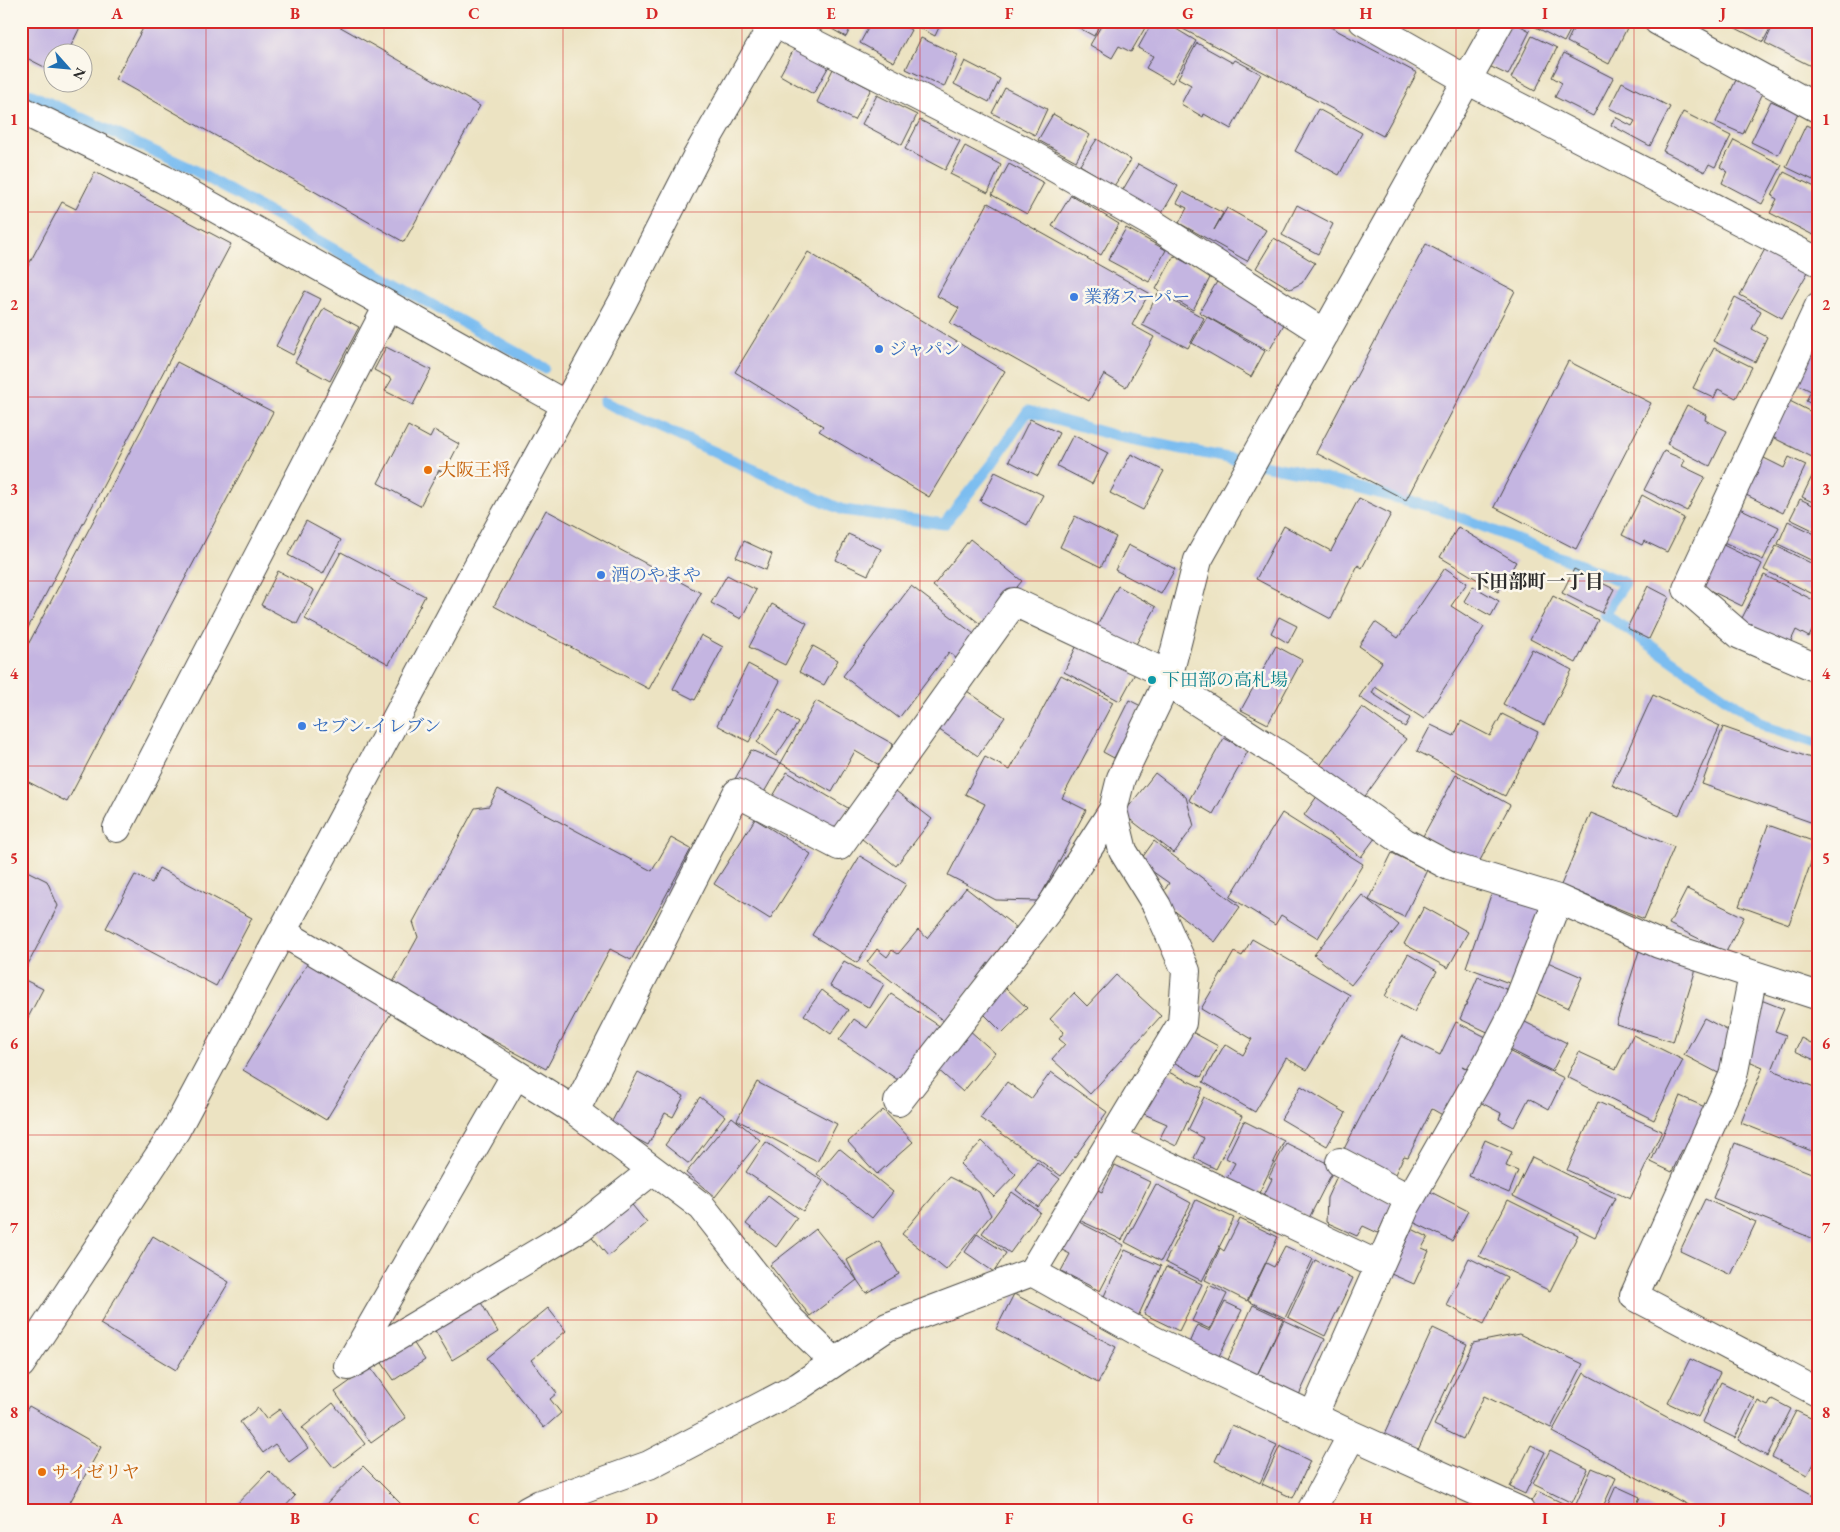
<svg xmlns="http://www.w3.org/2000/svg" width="1840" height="1532" font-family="'EB Garamond','Noto Serif JP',serif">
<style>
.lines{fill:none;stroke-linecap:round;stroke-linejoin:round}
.stream{stroke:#7bbdf0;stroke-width:11}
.building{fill:#c4b5e1}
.minor-casing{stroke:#484742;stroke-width:30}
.minor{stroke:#fff;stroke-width:28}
.grid{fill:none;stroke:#d62828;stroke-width:1;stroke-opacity:0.55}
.shop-dot{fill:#3f7fe0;stroke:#fbf7ec;stroke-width:2}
.food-dot{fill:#e8710a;stroke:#fbf7ec;stroke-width:2}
.culture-dot{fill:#0f9aa8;stroke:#fbf7ec;stroke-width:2}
.labels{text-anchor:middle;stroke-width:5;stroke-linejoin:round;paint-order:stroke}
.shop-label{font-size:18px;fill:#366cbe;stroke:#fbf7ec;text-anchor:start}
.food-label{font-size:18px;fill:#c56008;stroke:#fbf7ec;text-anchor:start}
.culture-label{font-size:18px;fill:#0d838f;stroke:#fbf7ec;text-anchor:start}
.neighbourhood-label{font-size:19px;font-weight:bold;fill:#2b2b2b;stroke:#fbf7ec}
.neatline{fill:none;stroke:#d62828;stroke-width:2}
.grid-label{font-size:16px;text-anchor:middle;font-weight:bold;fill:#d62828}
</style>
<rect width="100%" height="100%" fill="#fbf7ec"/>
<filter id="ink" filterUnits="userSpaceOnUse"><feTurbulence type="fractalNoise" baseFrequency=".02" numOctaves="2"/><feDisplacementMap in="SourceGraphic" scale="10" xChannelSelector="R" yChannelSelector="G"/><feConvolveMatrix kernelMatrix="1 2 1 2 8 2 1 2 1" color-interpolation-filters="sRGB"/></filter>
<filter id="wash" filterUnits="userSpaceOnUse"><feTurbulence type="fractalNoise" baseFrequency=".0096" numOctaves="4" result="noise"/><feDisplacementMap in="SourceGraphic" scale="20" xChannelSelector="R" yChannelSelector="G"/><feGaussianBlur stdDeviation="1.12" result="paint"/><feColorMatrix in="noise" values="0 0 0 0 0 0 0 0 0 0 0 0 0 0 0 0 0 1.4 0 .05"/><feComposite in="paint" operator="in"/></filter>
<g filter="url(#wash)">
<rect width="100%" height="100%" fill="#ece3c2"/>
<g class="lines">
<path class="stream" d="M21,90L190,168L544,368
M604,402L843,510L944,524L993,462L1028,411L1116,436L1294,471L1439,509L1625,583L1604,613L1769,728L1819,744
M1819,969L1814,979L1819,981"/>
</g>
<g id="blocks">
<path class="building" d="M21,21H83L68,52H52V71L21,55Z
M147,21H330L480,106L404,242L115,79Z
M818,21H854L846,37Z
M872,21H896L911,30L894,62L860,43Z
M906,21H942L935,36Z
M1066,21H1101L1094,36Z
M1104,21H1149L1131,52L1119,46L1112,58L1090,45Z
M1153,21H1163L1196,41L1172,83L1146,68L1153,56L1138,48Z
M1168,21H1319L1417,73L1383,136Z
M1511,21L1530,31L1508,75L1487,65Z
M1524,21H1575L1564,42Z
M1577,21H1625L1629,24L1609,64L1567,42Z
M1722,21H1774L1763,42Z
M1775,21H1812L1819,25V70L1765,43Z
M1532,36L1557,48L1535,91L1511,78Z
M921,38L958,55L944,87L906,69Z
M1197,43L1233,63L1235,60L1261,74L1231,129L1204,114L1203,117L1181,104L1191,85L1178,78Z
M795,47L829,66L813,94L780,75Z
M1564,53L1613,78L1593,116L1555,97L1562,83L1552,77Z
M965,61L1000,79L989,102L954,84Z
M833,69L871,89L854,120L817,102Z
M1736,80L1763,93L1743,134L1716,122Z
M1622,82L1670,107L1650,146L1611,125L1615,117L1632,126L1635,121L1609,108Z
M1005,88L1047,109L1035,135L992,113Z
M877,95L917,115L902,145L862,124Z
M1771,101L1798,113L1778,155L1751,142Z
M1318,109L1362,133L1339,175L1295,151Z
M1683,112L1731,136L1715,167L1709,164L1705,172L1663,151Z
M1053,114L1090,135L1076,161L1038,140Z
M920,120L960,141L945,170L905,149Z
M1806,125L1819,131V167L1813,180L1786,167Z
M1097,139L1131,160L1114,186L1080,165Z
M1734,140L1782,165L1762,204L1722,183L1727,171L1720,167Z
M965,146L1001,165L988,193L950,174Z
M1009,164L1044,183L1027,214L992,195Z
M1138,164L1178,186L1161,215L1121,193Z
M95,172L231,244L21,641V279L62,202L76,209Z
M1784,172L1819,189V224L1813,235L1770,213L1777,199L1772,196Z
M1183,192L1223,213L1214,230L1227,208L1266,230L1247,261L1179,223L1187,208L1177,203Z
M1071,195L1119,224L1101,255L1052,226Z
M988,203L1149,293L1132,325L1154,337L1126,387L1104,374L1089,401L950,323L959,308L937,296Z
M1297,205L1333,224L1318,254L1282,235Z
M1126,228L1166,250L1149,282L1108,260Z
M1274,238L1315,263L1302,283L1290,289L1256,268Z
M1426,244L1515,291L1406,500L1316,453Z
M1765,249L1808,272L1782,318L1740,295Z
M808,252L1005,371L929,497L819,431L823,426L735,372Z
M1174,256L1211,276L1193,310L1156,289Z
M1218,280L1287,319L1269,351L1199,312Z
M305,291L321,299L293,355L276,346Z
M1158,293L1204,318L1188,348L1142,325Z
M1735,297L1761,311L1752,329L1767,337L1755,362L1713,341Z
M324,308L359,327L330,381L295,362Z
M1207,317L1265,351L1251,377L1192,343Z
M1808,346L1819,351V408L1806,401L1811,391L1791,381Z
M386,347L431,370L413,405L385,391L392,379L374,370Z
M1714,348L1752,367L1736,398L1718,389L1714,398L1693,388Z
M1568,361L1651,403L1576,549L1494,507Z
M177,362L273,412L67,802L21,778V658Z
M1784,398L1819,416V444L1812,457L1766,434Z
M1687,405L1706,415L1705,420L1727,431L1710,466L1667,444Z
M1030,419L1059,433L1038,476L1009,461Z
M408,426L430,438L434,430L459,444L444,473L439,470L420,506L378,483Z
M1073,435L1108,453L1092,484L1057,466Z
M1664,451L1685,460L1682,466L1705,477L1687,511L1644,490Z
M1131,454L1164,471L1143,510L1110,493Z
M1758,455L1784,468L1789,457L1806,465L1783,513L1740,492Z
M1819,462V505L1802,497Z
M995,472L1043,495L1027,525L980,501Z
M1642,495L1684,518L1667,552L1644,541L1642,545L1622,535Z
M1359,498L1391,514L1362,568L1358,565L1331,619L1256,579L1284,526L1331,551Z
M1800,499L1819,508V533L1790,519Z
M1733,505L1779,527L1763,560L1717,539Z
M546,510L701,593L649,689L494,606Z
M1075,516L1116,537L1101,567L1060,547Z
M306,521L341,540L323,574L288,555Z
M1788,521L1819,536V564L1778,544Z
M1458,527L1516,562L1498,592L1440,557Z
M848,534L881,549L868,575L836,560Z
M970,539L1022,581L984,627L933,586Z
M744,541L772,554L766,570L736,557Z
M1715,541L1762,564L1742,606L1695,583Z
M1128,545L1175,569L1161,594L1115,570Z
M1776,546L1819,567V597L1764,570Z
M341,552L425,596L389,664L305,619Z
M1445,568L1467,583L1451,606L1484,627L1424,719L1375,687L1372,693L1410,718L1405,727L1359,697L1382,662L1359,646L1375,622L1398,638Z
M1574,569L1614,589L1602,613L1562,593Z
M278,571L314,590L297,624L261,605Z
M727,575L756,590L741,619L711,603Z
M1764,575L1819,603V617L1809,637L1796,630L1789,645L1741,620Z
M911,586L978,637L959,661L949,652L899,718L843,676Z
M1118,586L1156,607L1134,648L1096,628Z
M1473,586L1499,601L1491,616L1464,601Z
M1648,586L1669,597L1649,639L1627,628Z
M1553,596L1598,620L1576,663L1530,639Z
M772,604L807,623L785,665L749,647Z
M1279,617L1297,626L1288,643L1271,633Z
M701,635L723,647L695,700L673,689Z
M1080,639L1138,668L1120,701L1064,672Z
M813,646L838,660L824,685L799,672Z
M1276,646L1302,660L1268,724L1241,710Z
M1532,649L1572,670L1544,725L1503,704Z
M748,664L780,681L749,742L717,725Z
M1061,675L1113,702L1062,798L1086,810L1038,901L996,900L948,875L985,804L965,794L985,757L1010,770Z
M961,687L1005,717L978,756L935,727Z
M1653,695L1720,726L1679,815L1612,785Z
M1129,700L1141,706L1114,758L1103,752Z
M816,701L893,744L881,766L855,751L832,792L781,763Z
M1362,707L1406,739L1363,799L1319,767Z
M779,710L798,723L776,756L757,742Z
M1502,714L1538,732L1505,796L1417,751L1431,725L1454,736L1461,721L1490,736Z
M1723,727L1819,761V825L1702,784Z
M1224,738L1248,751L1213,814L1189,800Z
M751,750L781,763L763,794L735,779Z
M787,772L848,808L833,834L772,798Z
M1155,773L1186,797L1194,826L1174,853L1123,814Z
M1456,775L1510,805L1477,866L1423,836Z
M892,788L932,819L896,866L857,835Z
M498,789L652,871L671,838L691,849L631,960L610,949L546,1069L391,986L418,937L413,922L475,808L489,806Z
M1320,792L1378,834L1361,857L1304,815Z
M1282,813L1363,864L1318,938L1281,915L1275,925L1230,897Z
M1591,813L1674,847L1644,919L1561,885Z
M755,819L811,854L770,919L714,884Z
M1768,825L1818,843L1789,924L1739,906Z
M1154,841L1240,907L1215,942L1159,899L1169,883L1139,862Z
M1392,853L1427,870L1404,917L1369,900Z
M860,856L906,884L857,963L812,935Z
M21,868L47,881L58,906L21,978Z
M159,868L252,918L216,986L106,928L135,875L152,883Z
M1494,886L1546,904L1517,986L1466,967Z
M966,888L1017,928L945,1022L867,962L877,949L887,957L892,950L898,954L918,930L927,938Z
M1687,889L1744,917L1726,952L1669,924Z
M1362,895L1399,925L1351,985L1314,955Z
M1424,907L1468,932L1448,968L1404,944Z
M1252,939L1350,995L1307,1070L1286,1058L1255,1112L1203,1082L1225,1044L1243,1055L1252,1039L1201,1009L1234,952L1242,956Z
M1639,951L1696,969L1673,1042L1616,1024Z
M1408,954L1437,971L1414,1012L1385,996Z
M312,956L395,1007L326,1120L243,1070Z
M1543,960L1582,977L1568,1008L1530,990Z
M844,961L884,984L870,1008L830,986Z
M1116,975L1161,1016L1090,1094L1052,1059L1065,1044L1059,1039L1064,1032L1050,1019L1074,993L1087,1006Z
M1478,977L1515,993L1496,1036L1460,1019Z
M21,978L43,989L21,1031Z
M1006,988L1027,1008L1003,1033L983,1013Z
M822,990L848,1010L831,1034L804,1015Z
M891,994L941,1027L904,1084L839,1040L854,1019L867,1028Z
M1761,1000L1784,1009L1775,1031L1786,1035L1772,1070L1819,1089V1154L1741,1123L1763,1067L1737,1056Z
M1704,1018L1740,1037L1720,1074L1684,1055Z
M1523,1021L1567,1043L1552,1071L1509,1049Z
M1456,1022L1492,1040L1477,1073L1462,1066L1470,1071L1446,1117L1432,1109L1408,1157L1404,1156L1394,1176L1344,1149L1402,1036L1440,1055Z
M1183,1027L1218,1046L1201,1077L1166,1058Z
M968,1029L995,1053L963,1092L935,1067Z
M1633,1035L1683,1060L1654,1120L1567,1077L1579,1052L1616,1069Z
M1819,1037V1062L1795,1051L1801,1038L1815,1045Z
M1500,1047L1564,1078L1549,1109L1529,1098L1514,1127L1499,1119L1501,1113L1474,1099Z
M1164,1070L1203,1088L1176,1146L1160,1138L1167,1124L1144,1114Z
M638,1072L684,1096L673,1117L665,1113L648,1145L610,1125Z
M1051,1072L1107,1112L1061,1176L980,1118L1007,1082L1031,1099Z
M757,1082L837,1124L817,1162L737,1120Z
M1301,1086L1346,1113L1327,1146L1281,1119Z
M1680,1096L1707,1108L1688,1151L1682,1150L1672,1172L1651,1162Z
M700,1097L725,1116L689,1164L665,1145Z
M1204,1097L1242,1116L1216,1169L1194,1158L1204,1138L1188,1130Z
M1598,1102L1662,1131L1630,1199L1567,1170Z
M883,1110L913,1142L877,1174L848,1142Z
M732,1117L760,1140L715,1197L686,1173Z
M1244,1121L1284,1141L1258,1195L1226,1180L1235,1163L1226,1158Z
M1485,1140L1512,1152L1506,1166L1518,1171L1509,1193L1469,1176Z
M982,1141L1016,1174L994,1197L960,1164Z
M766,1142L823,1181L803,1211L746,1172Z
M1286,1143L1335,1167L1309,1218L1264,1195L1272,1179L1269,1177Z
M1735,1143L1819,1176V1241L1713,1198Z
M839,1148L893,1192L872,1218L817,1174Z
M1532,1157L1615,1198L1595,1237L1513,1196Z
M1037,1162L1060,1179L1038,1207L1016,1190Z
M1115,1165L1150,1182L1122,1240L1079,1220L1095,1189L1102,1192Z
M1337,1176L1392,1203L1378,1233L1363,1226L1357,1236L1326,1222L1327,1198Z
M949,1177L979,1192L991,1215L946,1270L902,1234Z
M1156,1184L1191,1203L1161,1261L1125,1242Z
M1425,1189L1468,1211L1452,1241L1409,1220Z
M1012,1192L1040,1212L1010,1253L982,1233Z
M768,1196L797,1218L776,1247L746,1224Z
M1705,1199L1756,1222L1731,1275L1680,1251Z
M628,1200L647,1223L608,1256L588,1232Z
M1196,1200L1234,1218L1202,1281L1165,1262Z
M1508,1200L1578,1235L1550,1291L1479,1256Z
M1240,1219L1278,1237L1247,1301L1205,1280L1220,1248L1224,1251Z
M1077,1221L1124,1245L1100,1291L1061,1271L1070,1254L1062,1250Z
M816,1229L857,1280L810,1316L770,1265Z
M1412,1229L1428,1237L1422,1248L1429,1251L1414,1284L1391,1274Z
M977,1234L1006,1253L994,1272L965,1252Z
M153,1236L229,1282L176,1370L100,1324Z
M879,1241L899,1274L866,1293L857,1280L847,1260Z
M1285,1246L1313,1259L1285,1318L1248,1301L1266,1263L1274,1267Z
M1125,1250L1161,1266L1136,1321L1100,1305Z
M1469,1258L1507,1277L1484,1324L1446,1305Z
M1315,1260L1353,1278L1325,1336L1288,1317Z
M1166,1267L1202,1284L1179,1331L1144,1314Z
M1209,1285L1227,1294L1210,1329L1192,1321Z
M475,1292L498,1332L452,1360L429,1320Z
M1014,1294L1116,1347L1098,1383L996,1329Z
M1225,1302L1242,1310L1218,1358L1189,1343L1197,1325L1210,1331Z
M1253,1305L1283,1319L1258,1373L1284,1320L1325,1339L1299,1395L1227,1362Z
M548,1308L566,1331L531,1360L557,1393L550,1399L561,1413L544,1428L487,1358Z
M1433,1328L1467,1344L1417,1452L1383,1437Z
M1519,1334L1583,1364L1551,1428L1484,1396L1463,1439L1434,1425L1473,1343Z
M411,1339L425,1360L394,1380L380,1360Z
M1690,1359L1720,1373L1698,1417L1668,1403Z
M370,1367L406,1418L371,1443L335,1392Z
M1584,1373L1819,1498L1812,1511H1699L1552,1432Z
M1721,1382L1754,1398L1735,1438L1702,1422Z
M1772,1399L1791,1409L1767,1456L1738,1440L1758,1401L1768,1406Z
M333,1403L365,1444L334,1468L302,1428Z
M29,1406L101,1447L69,1504L79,1509L78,1511H21V1419Z
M258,1408L266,1419L280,1409L308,1448L289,1462L275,1444L263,1453L240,1422Z
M1796,1411L1819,1422V1452L1807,1475L1772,1457Z
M1232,1425L1277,1445L1260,1483L1215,1461Z
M1531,1445L1545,1452L1525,1494L1510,1487Z
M1280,1446L1310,1461L1293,1498L1262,1484Z
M1550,1450L1588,1469L1572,1503L1533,1484Z
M363,1466L408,1511H319Z
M1592,1468L1616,1478L1601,1511H1573Z
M269,1471L295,1496L281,1511H230Z
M1616,1486L1640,1497L1634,1511H1605Z
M1537,1491L1571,1507L1569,1511H1541L1529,1505Z
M1640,1503L1656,1511H1636Z"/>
</g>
</g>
<g filter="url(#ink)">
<use href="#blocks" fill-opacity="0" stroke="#484742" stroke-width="1"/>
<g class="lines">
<defs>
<path id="minor" d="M1363,21L1467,80L1819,262
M1658,21L1819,109
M774,23L1025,151L1152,223L1325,334
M21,110L163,179L566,405
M1819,306L1687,589L1740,635L1819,669
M1167,682L1303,770L1404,842L1449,866L1558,899L1659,944L1819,996
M117,828L388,306
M282,932L440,1026L575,1111L702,1207L790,1319L835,1362
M1753,975L1733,1076L1634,1296L1819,1393
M898,1102L1049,909L1113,810
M575,1111L737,793L839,846L1014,602L1169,675
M1112,1139L1378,1265
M1340,1162L1410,1199
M1032,1272L1153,1340L1352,1435L1520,1511
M21,1364L176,1130L475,571L622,303L696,158L775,21
M349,1365L516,1074
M348,1366L581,1227L653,1170
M1313,1416L1406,1206L1488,1062L1514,1012L1558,899
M527,1511L540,1504L649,1465L798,1387L887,1327L1032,1272L1182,1023L1186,971L1157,906L1123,851L1113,810L1121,778L1167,682L1198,560L1500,21
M1311,1511L1352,1435"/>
</defs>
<use href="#minor" class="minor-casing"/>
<use href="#minor" class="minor"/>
</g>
</g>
<path class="grid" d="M206,21V1511M384,21V1511M563,21V1511M742,21V1511M920,21V1511M1098,21V1511M1277,21V1511M1456,21V1511M1634,21V1511M21,212H1819M21,397H1819M21,581H1819M21,766H1819M21,951H1819M21,1135H1819M21,1320H1819"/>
<g class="shop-dot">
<circle cx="1074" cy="297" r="5"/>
<circle cx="879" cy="349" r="5"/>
<circle cx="601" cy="575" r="5"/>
<circle cx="302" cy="726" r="5"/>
</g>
<g class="food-dot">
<circle cx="428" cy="470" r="5"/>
<circle cx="42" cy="1472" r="5"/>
</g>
<circle class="culture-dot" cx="1152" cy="680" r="5"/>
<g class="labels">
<g class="shop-label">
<text x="1084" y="303">業務スーパー</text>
<text x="889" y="355">ジャパン</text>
<text x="611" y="581">酒のやまや</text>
<text x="312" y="732">セブン-イレブン</text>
</g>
<g class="food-label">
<text x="438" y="476">大阪王将</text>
<text x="52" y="1478">サイゼリヤ</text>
</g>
<g class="culture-label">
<text x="1162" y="686">下田部の高札場</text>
</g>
<g class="neighbourhood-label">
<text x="1537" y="588">下田部町一丁目</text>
</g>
</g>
<rect width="1840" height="1532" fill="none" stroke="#fbf7ec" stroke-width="55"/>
<g transform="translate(68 68) rotate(117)"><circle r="24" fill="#fbf7ec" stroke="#a8a59f"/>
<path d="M0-4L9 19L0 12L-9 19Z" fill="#1f6fb2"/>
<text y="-8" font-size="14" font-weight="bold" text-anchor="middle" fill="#2b2b2b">N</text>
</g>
<rect x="28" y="28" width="1784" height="1476" class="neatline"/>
<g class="grid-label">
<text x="117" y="19">A</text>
<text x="295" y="19">B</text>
<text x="474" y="19">C</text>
<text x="652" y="19">D</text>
<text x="831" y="19">E</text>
<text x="1009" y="19">F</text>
<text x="1188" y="19">G</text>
<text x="1366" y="19">H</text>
<text x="1545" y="19">I</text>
<text x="1723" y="19">J</text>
<text x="14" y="125">1</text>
<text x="1826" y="125">1</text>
<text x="14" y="310">2</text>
<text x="1826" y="310">2</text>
<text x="14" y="495">3</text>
<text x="1826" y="495">3</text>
<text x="14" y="679">4</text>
<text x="1826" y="679">4</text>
<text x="14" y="864">5</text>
<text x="1826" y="864">5</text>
<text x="14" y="1049">6</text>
<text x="1826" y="1049">6</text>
<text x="14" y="1233">7</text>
<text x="1826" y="1233">7</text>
<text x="14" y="1418">8</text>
<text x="1826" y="1418">8</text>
<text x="117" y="1524">A</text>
<text x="295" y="1524">B</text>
<text x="474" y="1524">C</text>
<text x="652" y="1524">D</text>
<text x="831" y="1524">E</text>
<text x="1009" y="1524">F</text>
<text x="1188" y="1524">G</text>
<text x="1366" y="1524">H</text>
<text x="1545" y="1524">I</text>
<text x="1723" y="1524">J</text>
</g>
</svg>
